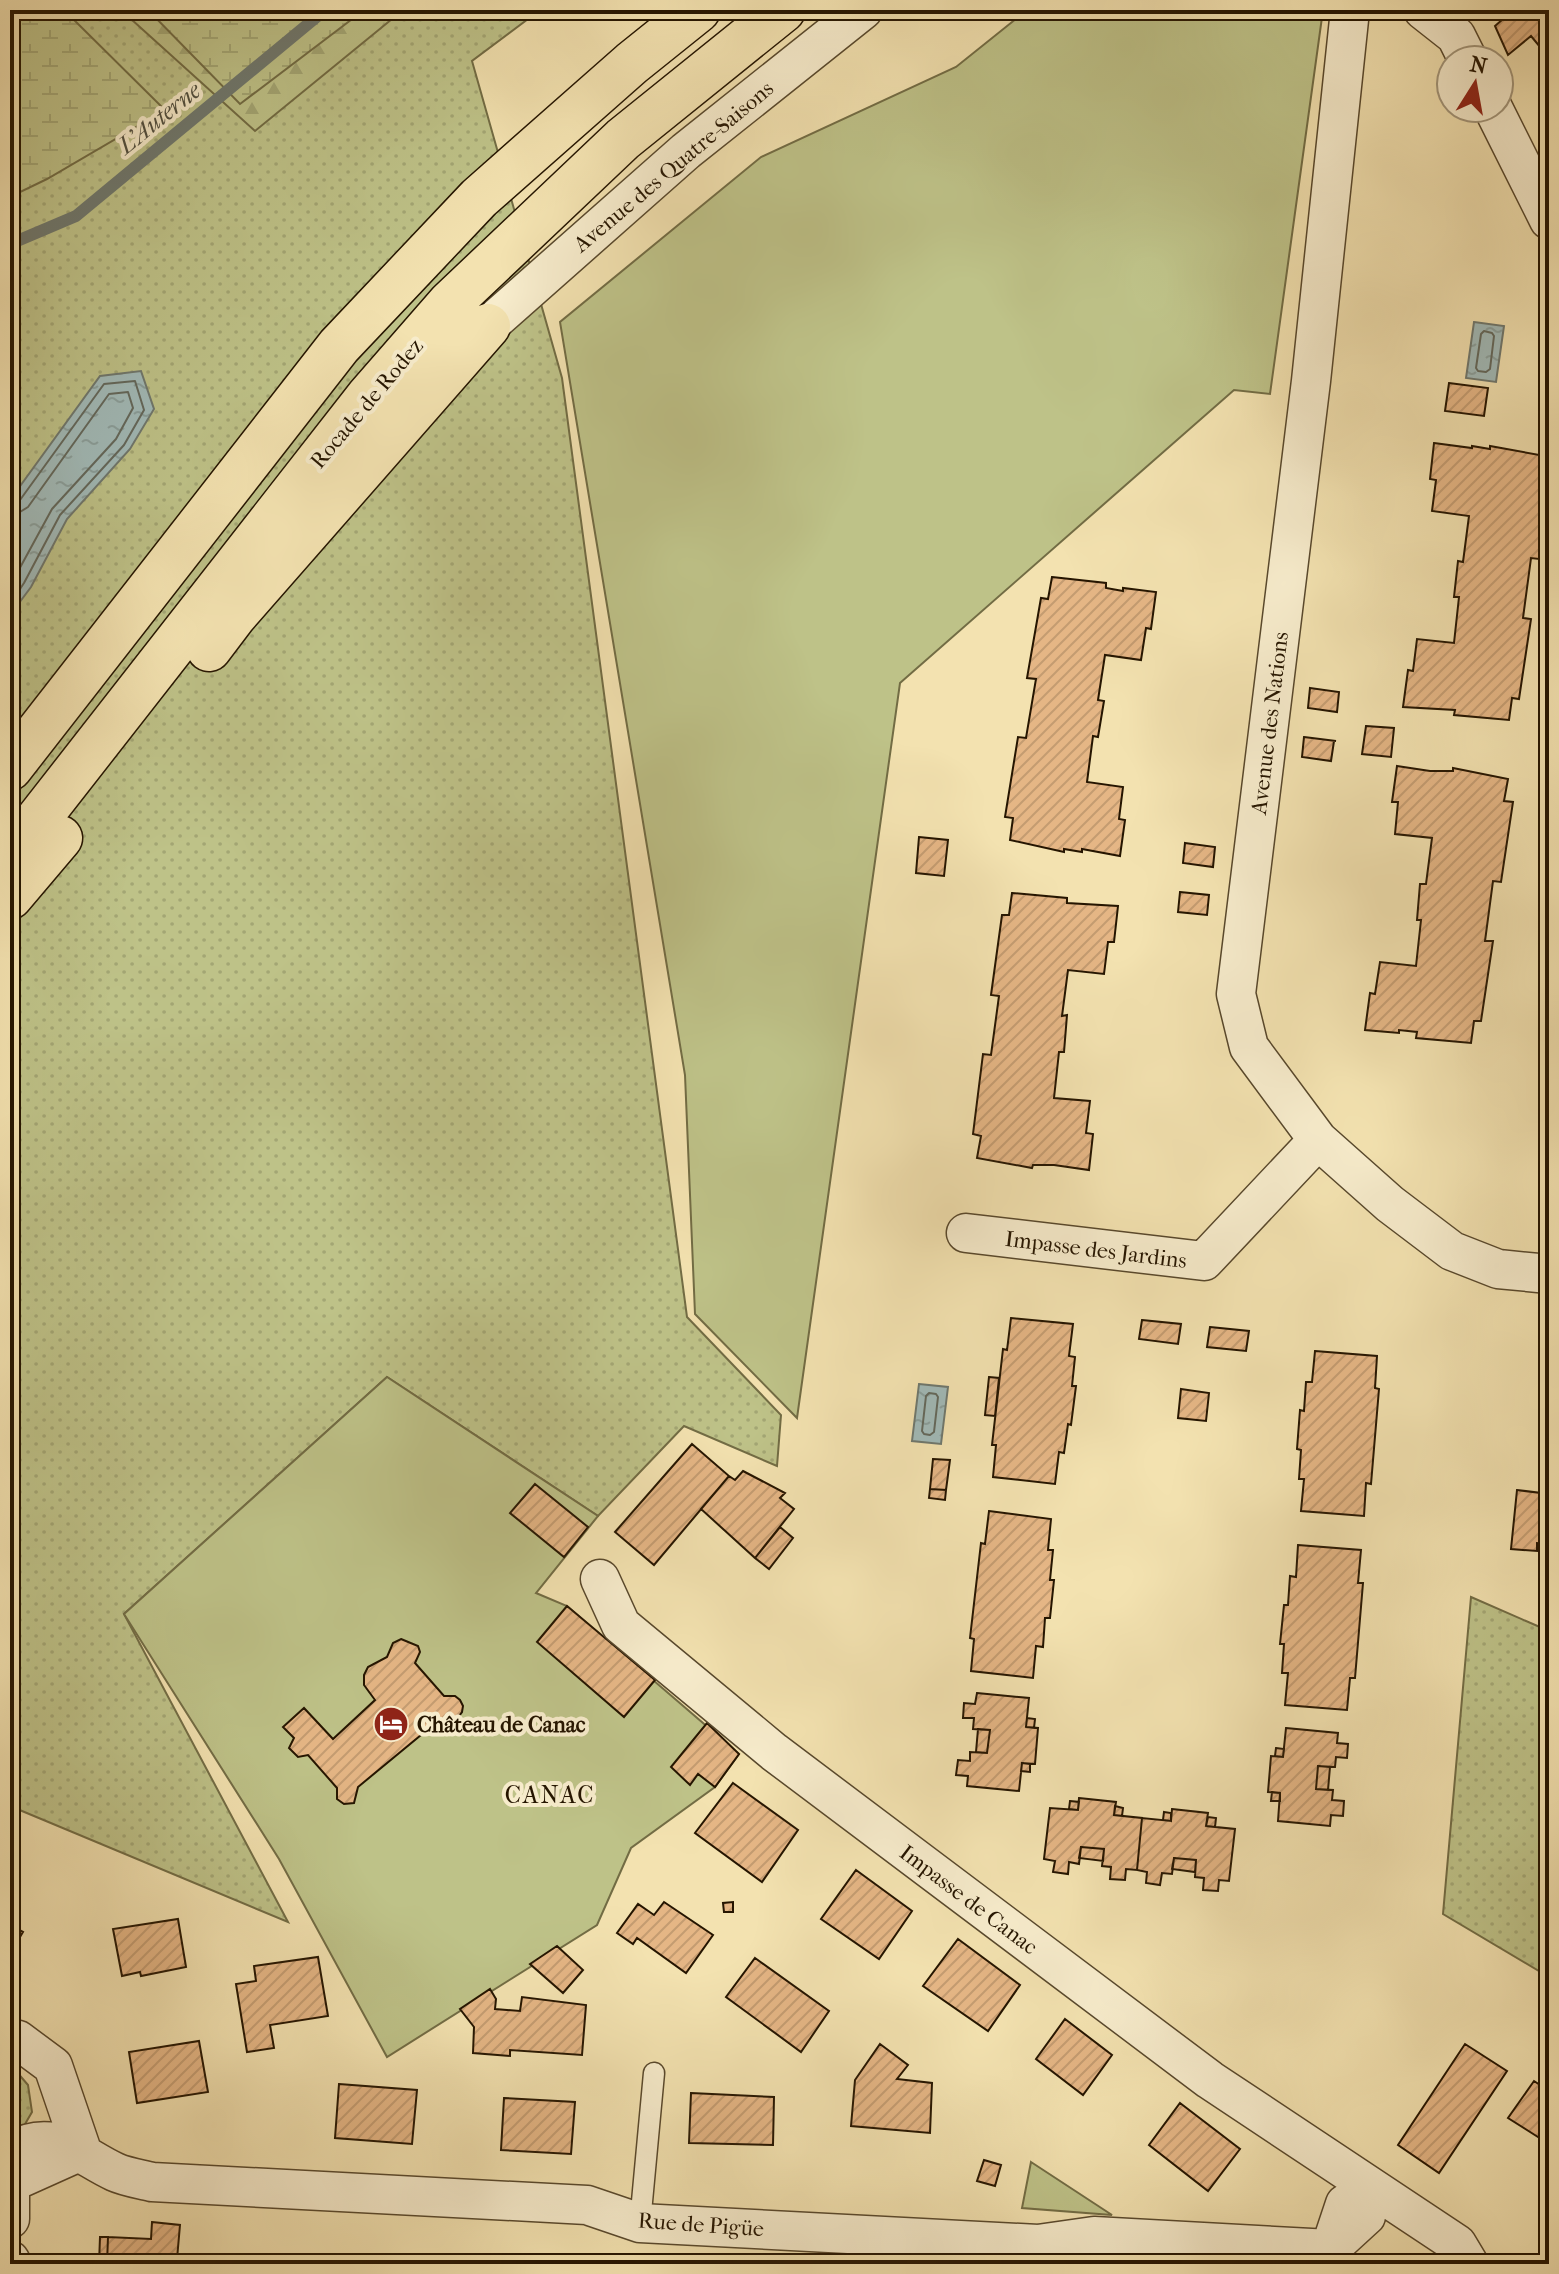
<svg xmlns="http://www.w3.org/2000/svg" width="1559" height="2274" font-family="'IM FELL French Canon',serif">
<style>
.grass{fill:url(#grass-dots);stroke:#726c44;stroke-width:2}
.forest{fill:url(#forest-firs);stroke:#726c44;stroke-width:2}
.wetland{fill:url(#wetland-marsh);stroke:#726c44;stroke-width:2}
.green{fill:#bec288;stroke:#726c44;stroke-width:2}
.water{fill:url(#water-ripples);stroke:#6f786e;stroke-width:2}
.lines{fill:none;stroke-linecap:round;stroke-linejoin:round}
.shore{stroke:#63685c;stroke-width:2}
.stream{stroke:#6f786e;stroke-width:12}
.building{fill:url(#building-hatch);stroke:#251500;stroke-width:2}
.lane-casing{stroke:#58482c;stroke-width:23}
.street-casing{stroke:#58482c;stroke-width:41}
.highway-casing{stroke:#251500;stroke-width:47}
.lane{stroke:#f7eccc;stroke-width:20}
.street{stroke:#f7eccc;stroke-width:38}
.highway{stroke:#f3e2b0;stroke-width:44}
.labels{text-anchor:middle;stroke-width:8;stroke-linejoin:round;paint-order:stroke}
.street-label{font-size:22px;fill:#251500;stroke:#f7eccc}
.poi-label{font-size:22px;font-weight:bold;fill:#251500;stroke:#f7eccc;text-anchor:start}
.water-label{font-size:24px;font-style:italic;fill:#504f40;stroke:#f7eccc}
.neighbourhood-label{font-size:24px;letter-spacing:2px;fill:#251500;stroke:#f7eccc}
</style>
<defs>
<pattern id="grass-dots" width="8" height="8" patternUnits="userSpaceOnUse" patternTransform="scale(2)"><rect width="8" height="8" fill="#bec288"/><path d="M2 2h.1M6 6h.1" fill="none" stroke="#a3a674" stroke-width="1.8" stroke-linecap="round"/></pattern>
<pattern id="forest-firs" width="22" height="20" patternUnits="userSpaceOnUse" patternTransform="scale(2)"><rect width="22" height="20" fill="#bec288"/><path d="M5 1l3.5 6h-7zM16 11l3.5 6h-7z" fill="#a3a674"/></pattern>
<pattern id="wetland-marsh" width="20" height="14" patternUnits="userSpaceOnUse" patternTransform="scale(2)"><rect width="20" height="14" fill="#bec288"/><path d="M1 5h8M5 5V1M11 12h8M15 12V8" fill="none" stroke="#a3a674"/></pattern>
<pattern id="water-ripples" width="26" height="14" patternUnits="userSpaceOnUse" patternTransform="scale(2)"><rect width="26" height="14" fill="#a1bab8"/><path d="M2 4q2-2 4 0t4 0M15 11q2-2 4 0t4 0" fill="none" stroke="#8a9f9c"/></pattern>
<pattern id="building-hatch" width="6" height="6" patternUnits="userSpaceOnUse" patternTransform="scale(2)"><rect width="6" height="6" fill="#e5b685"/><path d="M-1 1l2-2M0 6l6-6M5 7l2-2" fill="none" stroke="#c49c71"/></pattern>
</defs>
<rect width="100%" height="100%" fill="#f3e2b0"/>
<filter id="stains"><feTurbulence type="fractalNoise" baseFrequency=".0025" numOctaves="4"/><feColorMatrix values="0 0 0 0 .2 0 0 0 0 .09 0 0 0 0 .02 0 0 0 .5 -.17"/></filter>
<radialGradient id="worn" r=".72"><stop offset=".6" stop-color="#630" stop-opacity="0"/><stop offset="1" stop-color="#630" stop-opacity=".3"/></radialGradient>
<path class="grass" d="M10,10H540L472,61L562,378L687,1317L781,1415L777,1466L684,1426L598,1516L387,1377L124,1614L288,1922L10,1806Z
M1471,1597L1549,1631V1977L1443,1914Z
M10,2064L28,2085L32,2112L21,2131L10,2140Z"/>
<path class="forest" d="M121,10H403L255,131Z"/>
<path class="wetland" d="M10,10H64L165,110L47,179L10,197Z
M148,10H364L240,104Z"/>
<path class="green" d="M1027,10H1323L1270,394L1234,390L900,683L797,1418L695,1314L685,1075L560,322L761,157L956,67Z
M387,1377L598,1516L536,1593L567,1606L739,1754L715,1787L631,1848L597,1925L387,2057L279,1859L124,1614Z
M1031,2162L1112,2215L1022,2208Z"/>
<path class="water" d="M1474,322L1504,326L1496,382L1466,378Z
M141,371L154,409L130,449L67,519L31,587L10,615V500L100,376Z
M919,1384L948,1387L941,1444L912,1441Z"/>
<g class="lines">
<path class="shore" d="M1484,331L1492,333L1494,336L1490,369L1486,372L1478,371L1476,368L1481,334Z
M10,504L20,500L104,384L135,381L144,410L124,445L60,515L24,583L10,604
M10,514L20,512L28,507L109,394L128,392L133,408L116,439L52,509L10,586
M929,1393L936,1394L938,1397L934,1432L930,1435L924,1434L922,1431L926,1396Z"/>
<path class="stream" d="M10,244L76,216L325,10"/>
</g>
<path class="building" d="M1510,10H1549V49L1545,53L1531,36L1508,55L1495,26L1511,12Z
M1449,383L1488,388L1484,416L1445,411Z
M1434,443L1472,448V446L1490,449V446L1545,456L1542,478L1549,481L1539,559L1531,558L1523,618L1531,619L1519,699L1512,698L1509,720L1454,715L1455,710L1403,707L1408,670L1413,671L1417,639L1454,643L1459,597H1454L1458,561L1463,562L1469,516L1432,511L1436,480L1430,479Z
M1052,577L1106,583V588L1123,591V588L1156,592L1151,629L1146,628L1141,660L1105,655L1098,700L1104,701L1098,737L1093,736L1087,782L1123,787L1119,819L1125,820L1120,856L1082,849V852L1064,849V852L1010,840L1013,818L1005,817L1018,737L1026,738L1036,679L1027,678L1041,598L1048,599Z
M1310,688L1339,692L1337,712L1308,708Z
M1366,726L1394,728L1391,757L1362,754Z
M1304,737L1336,741H1334L1331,761L1302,757Z
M1397,766L1430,771H1453V768L1508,779L1504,801L1513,802L1501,882L1493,881L1485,941H1493L1481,1021H1474L1471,1043L1416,1038L1417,1032L1399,1030V1033L1365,1030L1370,993L1375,994L1380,962L1416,966L1421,920H1417L1420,884H1426L1432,838L1395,834L1398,802H1392Z
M919,837L948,840L944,876L916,873Z
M1185,843L1215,847L1213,867L1183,863Z
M1180,892L1209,895L1207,915L1178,912Z
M1012,893L1067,898V903L1118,906L1114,942H1108L1104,974L1068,970L1062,1016L1067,1015L1064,1052H1059L1054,1098L1090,1101L1086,1133L1093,1134L1089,1170L1054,1165H1033L1032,1168L977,1158L981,1136L973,1134L983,1054L991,1055L999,996L991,995L1002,915H1009Z
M1011,1318L1073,1324L1069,1356L1075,1357L1072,1386H1076L1071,1425L1068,1424L1064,1453L1059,1452L1055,1484L993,1477L996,1445H992L1003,1349L1007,1350Z
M1142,1320L1181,1324L1178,1344L1139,1339Z
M1210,1327L1249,1331L1246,1351L1207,1347Z
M1544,1338H1549V1389L1540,1388Z
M1315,1351L1377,1356L1375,1388L1379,1389L1371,1484L1366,1483L1364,1516L1301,1511L1304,1479H1299L1301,1450L1297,1449L1300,1410L1304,1411L1306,1382H1312Z
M989,1377L999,1378L995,1416L985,1415Z
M1181,1389L1209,1393L1206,1421L1178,1418Z
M692,1444L729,1476L654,1565L615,1532Z
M933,1459L950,1460L946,1490L930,1489Z
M743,1471L785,1493L780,1498L794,1509L755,1558L701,1509L729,1476L735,1480Z
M535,1484L588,1527L564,1557L510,1513Z
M930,1489L946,1490L945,1500L929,1498Z
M1517,1490L1549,1494V1544L1537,1543V1551L1511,1549Z
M989,1511L1051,1519L1048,1550H1053L1050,1580H1054L1050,1618H1045L1043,1647L1036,1646L1033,1678L971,1671L974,1639L970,1638L981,1543L985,1544Z
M780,1527L793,1538L769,1569L755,1558Z
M1298,1545L1361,1550L1358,1583H1363L1355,1678H1350L1347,1710L1285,1705L1288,1673H1282L1284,1644H1280L1284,1605H1288L1290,1576L1296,1577Z
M567,1606L655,1680L624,1717L537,1642Z
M401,1639L418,1646L420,1652L415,1663L444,1696H455L460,1700L463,1706L462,1712L456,1720L438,1721L358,1787L354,1803L344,1804L337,1799V1788L308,1755L298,1757L289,1748L294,1738L283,1727L304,1708L333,1739L375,1700L364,1685V1675L368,1667L387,1657L393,1643Z
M977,1693L1029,1698L1026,1727L1038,1728L1035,1764L1022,1763L1019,1791L967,1786L968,1776L956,1775L958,1760L970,1761V1752L987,1753L990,1730L973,1729L974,1718H963L964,1703L975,1704Z
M1027,1718L1035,1719L1034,1728L1026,1727Z
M707,1723L739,1754L715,1787L698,1774L690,1785L671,1767Z
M1286,1728L1338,1733L1337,1743L1348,1744L1347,1758L1336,1757L1335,1767L1318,1766L1316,1789L1333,1790L1332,1800L1344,1801L1343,1816L1331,1815L1330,1826L1278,1821L1280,1793L1268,1792L1271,1756L1283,1757Z
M978,1729L990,1730L987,1753L976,1752Z
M1276,1748L1284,1749L1283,1757L1275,1756Z
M1022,1763L1030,1764V1772L1021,1771Z
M1318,1766L1330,1767L1328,1790L1316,1789Z
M733,1783L798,1830L762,1882L695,1833Z
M1272,1792L1280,1793V1801H1271Z
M1079,1798L1116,1802L1114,1815L1142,1818L1137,1870L1126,1869L1125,1880L1110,1879L1111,1867L1102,1866L1104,1849L1081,1847L1079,1864L1069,1862L1068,1874L1053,1872L1055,1861L1044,1859L1050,1808L1078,1810Z
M1070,1801L1079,1802L1078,1810L1069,1809Z
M1115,1806L1123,1808L1122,1816L1114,1815Z
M1172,1809L1208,1813L1206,1826L1235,1829L1229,1881L1219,1880L1218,1891L1203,1890L1204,1878L1195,1877L1196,1860L1174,1858L1172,1874L1162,1873L1160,1885L1146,1883L1147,1872L1137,1870L1142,1818L1171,1821Z
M1164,1812L1171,1813V1821L1163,1820Z
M1208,1817L1216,1818L1215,1827L1206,1826Z
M1081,1847L1104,1849L1103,1861L1079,1858Z
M1174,1858L1196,1860L1195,1872L1172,1869Z
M856,1870L912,1911L879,1959L821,1919Z
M664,1902L713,1935L686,1973L637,1938L633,1944L617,1933L638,1904L654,1915Z
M733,1902V1912H724L723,1903Z
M178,1919L186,1967L141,1976L140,1972L122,1976L113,1929Z
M10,1925L23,1932L10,1954Z
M958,1939L1020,1985L988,2031L923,1986Z
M557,1946L583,1970L563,1993L530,1964Z
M318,1957L328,2016L270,2025L274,2048L247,2052L236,1984L256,1981L254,1966Z
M755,1958L829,2011L801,2052L726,1997Z
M490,1989L496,1999L495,2009L520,2011L522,1997L586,2005L582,2055L510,2050V2056L473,2053L474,2027L460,2009Z
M1065,2019L1112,2055L1083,2095L1036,2059Z
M199,2041L208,2092L137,2103L129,2052Z
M880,2044L908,2065L897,2079L932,2083L930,2133L851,2126L855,2080Z
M1465,2044L1507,2071L1439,2173L1398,2145Z
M1534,2081L1549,2091V2144L1508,2118Z
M339,2084L417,2090L412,2144L335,2138Z
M691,2093L774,2097L773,2145L689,2143Z
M504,2098L575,2102L571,2154L501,2150Z
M1180,2103L1240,2149L1208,2191L1149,2145Z
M984,2160L1001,2165L995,2186L977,2181Z
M152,2222L180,2225L177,2259L156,2258L155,2264H107L108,2237L151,2239Z
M100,2237H108L107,2264H99Z
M210,2255L285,2258V2264H209Z
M370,2256L434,2260V2264H370Z"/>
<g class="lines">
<defs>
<path id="lane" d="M640,2223L654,2073"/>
<path id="street" d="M1350,10L1311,381L1236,994L1249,1047L1318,1140L1390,1204L1452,1251L1498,1269L1549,1274
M1423,10L1456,36L1468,60
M1493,108L1549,220
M488,326L686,151L863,10
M966,1233L1204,1261L1318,1140
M600,1579L621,1625L774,1752L1210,2080L1457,2244L1469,2264
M10,2038L18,2040L53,2066L82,2151
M10,2151C56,2126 78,2155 115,2172C126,2177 140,2179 152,2182L587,2205L640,2223L1038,2244L1094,2236L1330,2249
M10,2183L79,2152
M1370,2188L1366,2216L1330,2249L1345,2204Z
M10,2193V2219
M10,2260L12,2264"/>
<path id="highway" d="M209,649L234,616L488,326
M10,768L339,346L479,198L632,63L698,10
M10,855L368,397L450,303L623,139L783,10
M10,897L60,838"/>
</defs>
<use href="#lane" class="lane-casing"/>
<use href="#street" class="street-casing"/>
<use href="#highway" class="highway-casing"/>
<use href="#lane" class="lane"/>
<use href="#street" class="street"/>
<use href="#highway" class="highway"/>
</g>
<defs>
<symbol id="hotel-disc" viewBox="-11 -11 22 22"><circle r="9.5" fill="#8f2418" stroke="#f7eccc"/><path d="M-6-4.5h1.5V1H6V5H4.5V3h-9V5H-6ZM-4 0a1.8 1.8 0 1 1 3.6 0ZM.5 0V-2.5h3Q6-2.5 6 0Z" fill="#fff"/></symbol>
</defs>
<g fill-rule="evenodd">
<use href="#hotel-disc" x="371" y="1704" width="40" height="40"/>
</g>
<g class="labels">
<g class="street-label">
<text transform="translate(673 166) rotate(-40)" y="8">Avenue des Quatre-Saisons</text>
<text transform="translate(366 403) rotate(-50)" y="8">Rocade de Rodez</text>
<text transform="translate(1269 723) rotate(-83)" y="8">Avenue des Nations</text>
<text transform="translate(1096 1249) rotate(7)" y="8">Impasse des Jardins</text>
<text transform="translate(969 1899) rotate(37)" y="8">Impasse de Canac</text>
<text transform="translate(701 2224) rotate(4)" y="8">Rue de Pigüe</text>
</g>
<g class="poi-label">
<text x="417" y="1732">Château de Canac</text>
</g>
<g class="water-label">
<text transform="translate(159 118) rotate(-39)" y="8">L'Auterne</text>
</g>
<g class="neighbourhood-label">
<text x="550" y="1803">CANAC</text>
</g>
</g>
<rect width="1559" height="2274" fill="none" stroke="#f3e2b0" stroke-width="40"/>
<rect x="12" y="12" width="1535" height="2250" fill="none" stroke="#251500" stroke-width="4"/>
<rect x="20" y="20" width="1519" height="2234" fill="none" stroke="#251500" stroke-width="2"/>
<g transform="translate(1475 84) rotate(11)"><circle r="38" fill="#f7eccc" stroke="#a3967a" stroke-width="2"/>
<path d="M0-6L14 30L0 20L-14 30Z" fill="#8f2418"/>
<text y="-12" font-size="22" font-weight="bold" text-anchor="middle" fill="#251500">N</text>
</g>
<rect width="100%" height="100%" filter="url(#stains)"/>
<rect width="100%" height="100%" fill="url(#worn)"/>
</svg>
